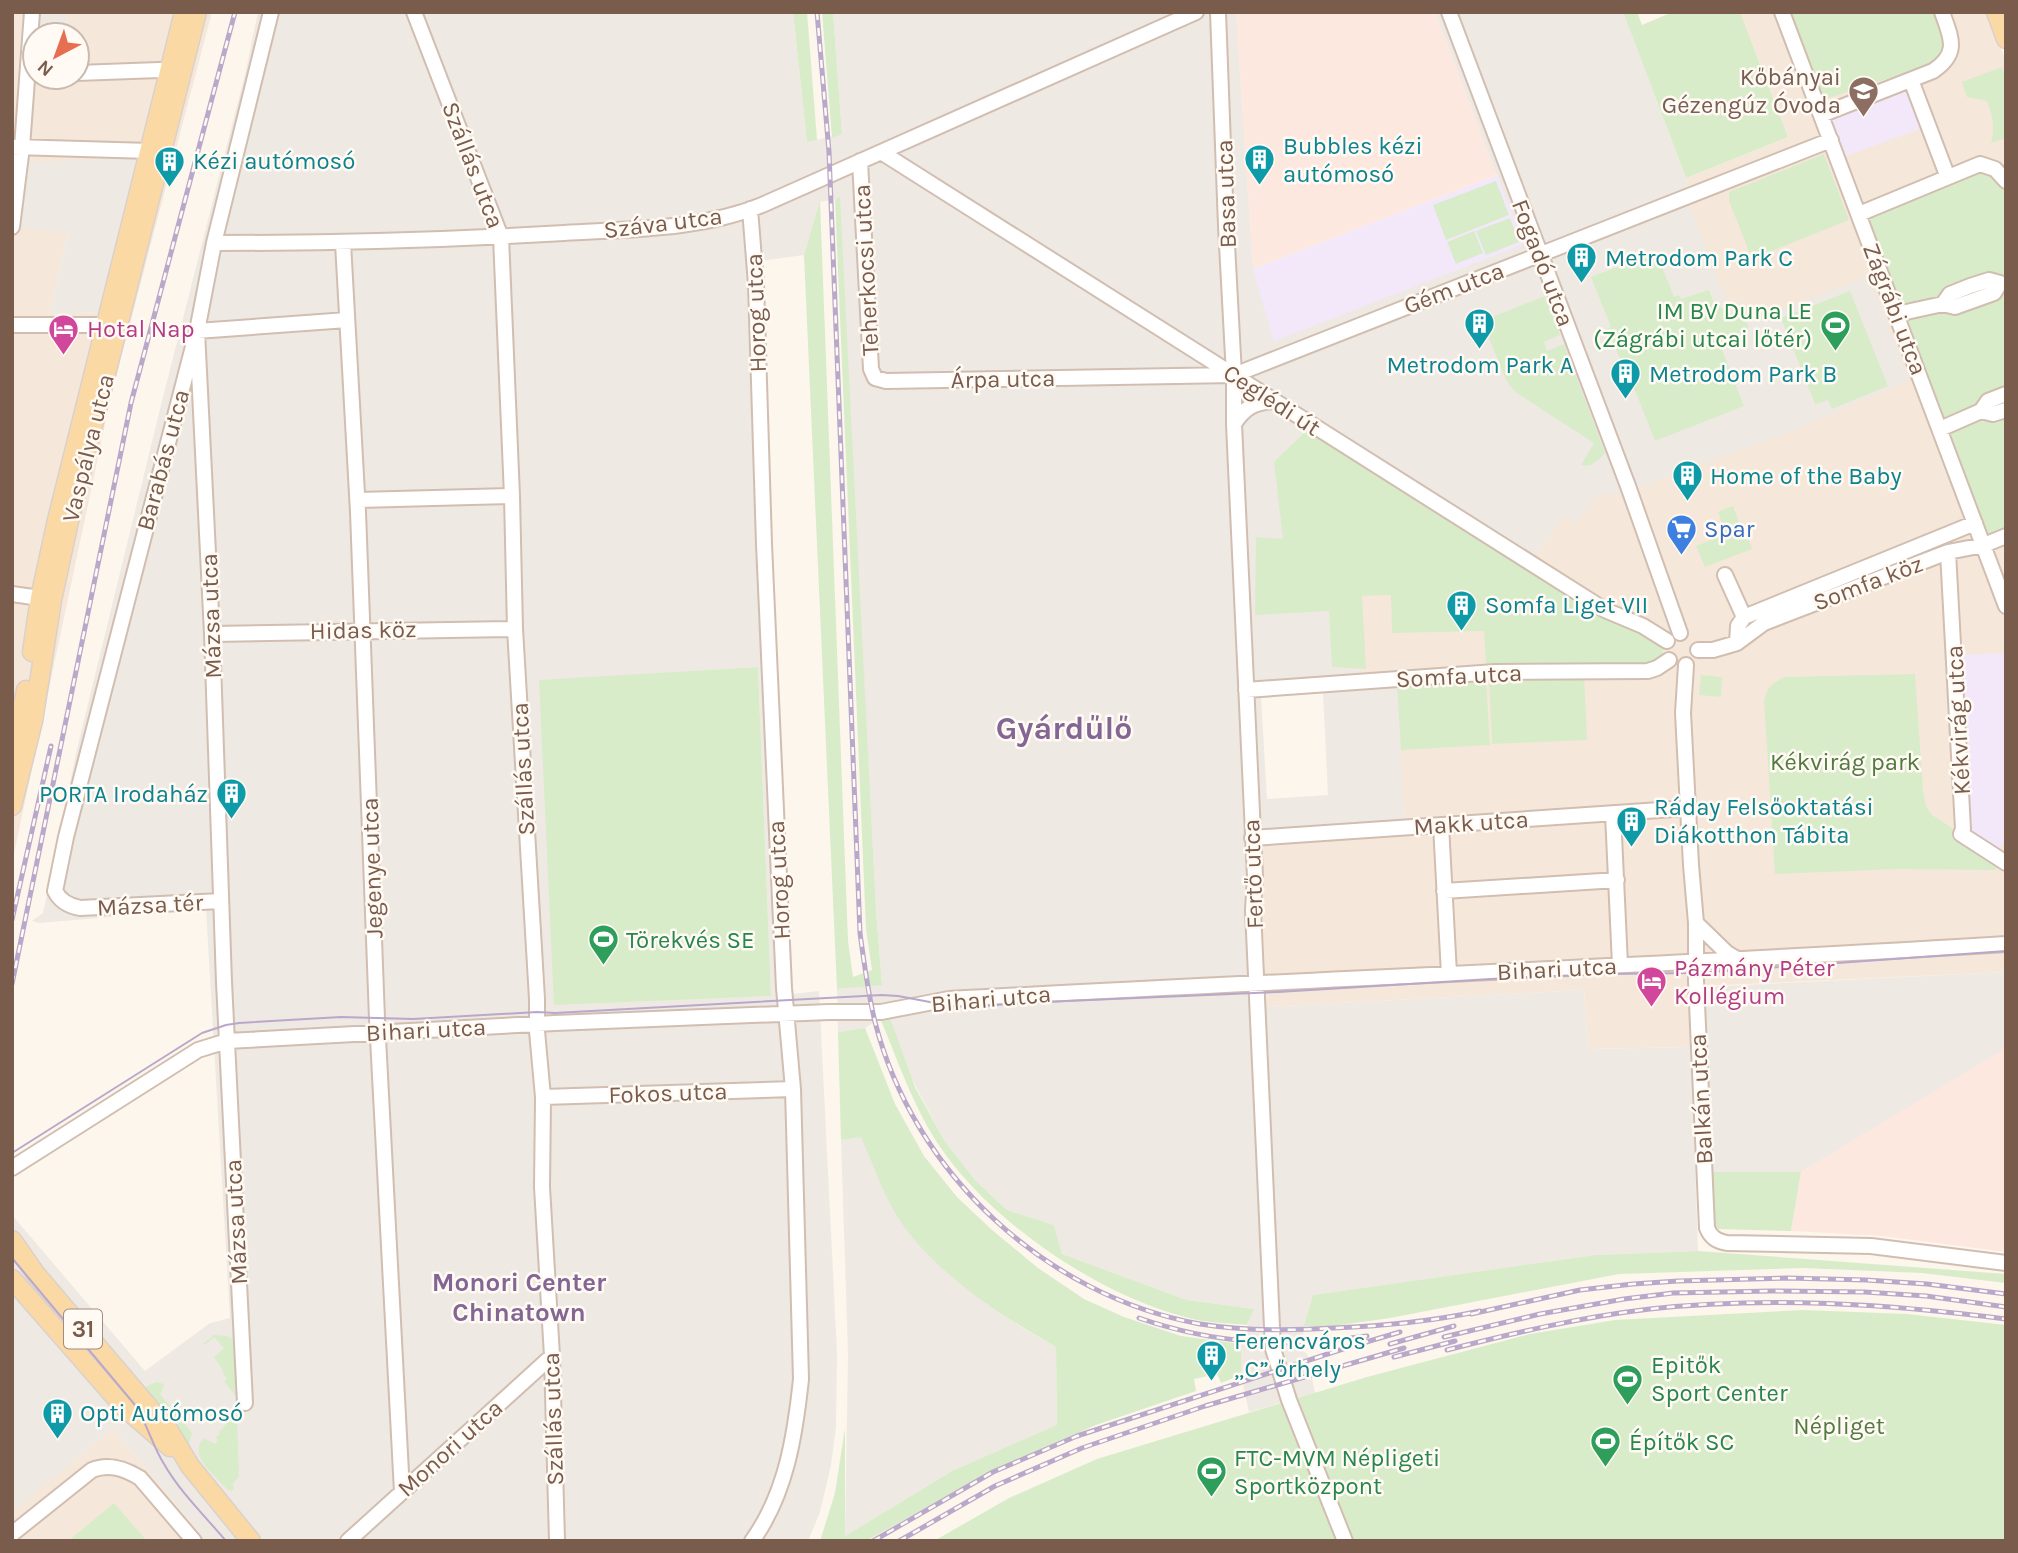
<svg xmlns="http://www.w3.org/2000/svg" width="2018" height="1553" font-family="Karla,sans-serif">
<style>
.residential{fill:#f5e8da;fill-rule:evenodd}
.commercial{fill:#fde8e0}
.industrial{fill:#efe9e4;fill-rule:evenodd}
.education{fill:#f3e8fa}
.green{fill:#d8ecc9}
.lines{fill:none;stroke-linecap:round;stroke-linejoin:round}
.minor-casing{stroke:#d1beb0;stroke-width:18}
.major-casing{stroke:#dad1cd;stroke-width:21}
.minor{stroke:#fff;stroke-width:14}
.major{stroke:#fbd9a5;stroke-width:18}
.tram{stroke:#b9a8c9;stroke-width:2}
.rail-casing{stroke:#b9a8c9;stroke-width:5}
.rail{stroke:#fffaf3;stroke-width:2.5;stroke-dasharray:8;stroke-linecap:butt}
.labels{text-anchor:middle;stroke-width:5;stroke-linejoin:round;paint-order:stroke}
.shield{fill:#fffaf3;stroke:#a28b7f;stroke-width:2}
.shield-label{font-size:23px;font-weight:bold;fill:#7a5c4d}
.education-label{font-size:24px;fill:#785e54;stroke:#fffaf3;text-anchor:end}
.culture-label{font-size:24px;fill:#0d838f;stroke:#fffaf3;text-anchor:start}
.street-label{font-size:24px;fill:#7a5c4d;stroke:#fffaf3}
.leisure-label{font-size:24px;fill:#27864d;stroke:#fffaf3;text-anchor:start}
.hotel-label{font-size:24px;fill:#b23c85;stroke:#fffaf3;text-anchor:start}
.shop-label{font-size:24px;fill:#366cbe;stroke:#fffaf3;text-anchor:start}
.park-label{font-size:24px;fill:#537a41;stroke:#fffaf3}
.neighbourhood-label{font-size:26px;font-weight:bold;fill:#846695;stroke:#fffaf3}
.district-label{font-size:32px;font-weight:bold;fill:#846695;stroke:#fffaf3}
</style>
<rect width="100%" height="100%" fill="#fdf6ec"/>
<path class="residential" d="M12,12H38L33,70H35V77H77V35H66L67,12H212L111,396L12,863ZM68,233L100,312L50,314Z
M1740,12H1987L2006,61V972L1702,986L1703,1045L1691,1047L1588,1049L1584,990L1267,1007L1257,834L1404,821L1399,753L1355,669L1337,670L1335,618L1353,586L1531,563L1563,515L1690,206L1686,178L1788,137Z
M113,1428L206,1541H12V1511Z"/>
<path class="commercial" d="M1236,12H1435L1497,175L1253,269Z
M2006,1047V1252L1882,1236L1791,1231L1801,1172Z"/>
<path class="industrial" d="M38,12H67L66,35H36Z
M258,12H793L807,142L842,134L833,12H1236L1253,269L1523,244L1435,12H1623L1686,178L1690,207L1728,306L1754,318L1869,277L1910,380L1795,430L1631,490L1595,497L1576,523L1563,516L1531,563L1353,586L1335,618L1337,669H1355L1397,684L1404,821L1257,834L1267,1007L1584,990L1588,1049L1691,1047L1698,1251L1595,1255L1314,1295L1299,1348L1307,1354L1315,1393L1249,1412L1241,1375V1344L1253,1309L1187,1300L1062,1254L1054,1225L1007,1210L975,1180L944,1140L880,1018L865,1028L838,1032L837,989L882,984L876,909L839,198L820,202L804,255L760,261L792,994L819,991L837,1353L836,1427L831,1465L820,1512L808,1541H206L113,1428L12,1512V1215L145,1371L210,1323L230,1318L206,909L39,923L32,921L43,913L77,749L160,409L246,70ZM758,667L771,996L666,999L539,681ZM1323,693L1328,795L1267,799L1261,696Z
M140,158L100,312L50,314L68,233L19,227L26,162Z
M2006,972V1048L1801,1172H1708L1702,987Z
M861,1136L881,1185L944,1270L992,1307L1024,1329L1056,1347L1057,1426L952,1471L845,1536L848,1354L841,1140Z"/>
<path class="education" d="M1910,85L1925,127L1843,157L1828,116Z
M1497,175L1524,244L1274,341L1253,269Z
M2006,653V838L1998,852L1966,832L1958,655Z"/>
<path class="green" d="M793,12H807L817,140L807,142Z
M822,12H833L842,134L832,138Z
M1623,12H1637L1642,25L1673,12H1740L1788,137L1686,178Z
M1786,12H1939L1949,39L1944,60L1820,101Z
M2002,67L2006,78V138L1991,143C1995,127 1993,116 1987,101L1967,97L1962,82Z
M1824,154L1849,220L1752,259L1729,201V192Z
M1980,164L2003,185L2006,193V529L1985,539L1863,212Z
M1496,181L1509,215L1446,240L1433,205Z
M840,197L876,909L882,985L837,989L804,255L820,201L848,941L853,977L872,970L866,929L835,199Z
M1510,218L1519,242L1486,255L1476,231Z
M1474,231L1483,253L1456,264L1447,242Z
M1656,252L1674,297L1679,295L1681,299L1709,290L1715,306L1721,307L1748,324V330L1725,338L1727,344L1721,347L1744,406L1655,441L1632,383L1606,329L1611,327L1591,277Z
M1850,291L1888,386L1832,409L1828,400L1815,404L1781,318Z
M1545,296L1560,335L1544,342L1547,351L1564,344L1605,453C1598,461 1591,468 1581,465L1594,443L1515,392L1506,380L1482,321Z
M1307,430L1381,469L1537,567L1670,632L1657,668L1648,671L1580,663L1486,664L1484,631L1392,633L1391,595L1362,596L1366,669L1332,667L1329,611L1255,615L1256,537L1283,539L1274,462Z
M1733,506L1745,538H1748L1752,549L1705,567L1696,546L1726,534L1718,512Z
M758,667L771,996L554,1005L539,680Z
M1915,674L1923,790L1926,806L1932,815L2002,860L1995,870L1897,869L1775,874L1764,700C1768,686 1772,683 1785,677Z
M1584,675L1587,740L1492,744L1489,679Z
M1701,675L1722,677L1721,697L1699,695Z
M1486,679L1490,745L1401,750L1397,684Z
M889,1015L915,1087L944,1140L975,1180L1007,1210L1054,1225L1062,1254L1187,1300L1254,1309L1247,1325C1228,1323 1207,1323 1189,1318C1099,1296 989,1221 938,1144C913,1106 898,1061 880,1018Z
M865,1028L895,1104L924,1156L957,1197L992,1230L1038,1268L1084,1299L1124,1317L1181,1336L1241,1344V1375L1221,1383L1217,1374L1194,1379L1196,1391L1096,1425L999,1467L866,1541H820L835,1493L845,1428V1536L952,1471L1057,1425L1056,1347C1003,1317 942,1278 905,1228C885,1201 874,1167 861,1137L841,1140L838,1032Z
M1708,1172H1801L1791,1231L1718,1229L1709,1219Z
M1698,1251L2006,1274V1283L1922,1273L1803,1268L1619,1274L1390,1318L1333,1326H1304L1313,1295L1595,1255Z
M1803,1310L1907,1314L2006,1325V1541H934L1009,1498L1097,1459L1367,1377L1530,1334L1615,1320Z
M214,1335L227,1336L235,1340L236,1396L224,1381L227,1379L222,1371L223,1370L214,1357L224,1348L214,1337L206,1344H203Z
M156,1382L164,1384L162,1391L160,1394L192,1433L189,1444L187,1443L143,1388Z
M230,1410H233L237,1416L239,1477L233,1483L234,1489L231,1491L227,1489C215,1476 187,1455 204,1438L215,1444L218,1440L216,1438L220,1433L219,1432L231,1419L226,1413Z
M114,1503L147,1541H68Z"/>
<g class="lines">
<defs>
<path id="minor" d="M414,12L501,237L512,496L515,629L537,999V1031L543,1097L542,1187L552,1356L557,1541
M1218,12L1226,226L1234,375V424L1255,877L1253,910L1273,1349L1289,1400L1345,1541
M1449,12L1628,486L1680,633
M1782,12L2006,606
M77,73L159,70L177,73
M1911,80L1947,175
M1821,115L1933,71C1960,53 1951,38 1942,12
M14,147L150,151
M881,152L1605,610L1643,626L1667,641
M860,161L871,369L875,378L886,381L1234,375L1831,140
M750,209L756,284L764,544L784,988L793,1089L801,1379C795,1436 786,1494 752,1541
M1859,214L1980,164L1995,169L2006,181
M12,227L22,147L32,12
M214,243C331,243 447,240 564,233C630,229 700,230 762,205L1196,12
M343,243L358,512L377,1019L402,1492
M1897,314L1943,304L1955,307L1994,293L2000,283L1989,280L1970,286L1950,294L1943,304
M12,325H106
M1981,411L1993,414L2006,410
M1234,424C1244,408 1254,402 1274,401
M1940,429L1981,411L1988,401L2006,394
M358,500L512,496
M1948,552L1963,829L1961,834L2006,863
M1725,575L1744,617
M12,594L40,598
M212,634L515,629
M1737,643L1738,626L1744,617L1975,523
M1698,650H1713L1737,643L1764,623L1948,552L1984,545L2006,536
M1686,665L1683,713L1691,865L1696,923V981L1707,1228C1711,1238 1717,1241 1727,1243L1871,1246L2006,1263
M1246,690L1495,672L1648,671L1657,668L1669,660
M1613,814L1620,965
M1441,825L1449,974
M1252,838L1689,808
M1444,891L1617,880
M221,901L80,908C69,906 60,901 55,891L66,837L197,331L214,243L271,12
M1696,923L1727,953L1739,960
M543,1097L793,1089
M12,1168L198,1050L227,1041L555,1023L829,1012H881L949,999C1301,980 1654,966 2006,944
M245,1403L224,982L212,634L197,331L347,320
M12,1534L92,1470C109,1463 125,1469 140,1478L194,1541
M348,1541L552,1356"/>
<path id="major" d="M1996,12L2006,39
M32,652L40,598L57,520L184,12
M12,756L26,690
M12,806L33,721L52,600L69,521L197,12
M12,1240L35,1273L169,1431L190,1466L251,1541
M12,1279L123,1406L170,1447"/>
</defs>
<use href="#minor" class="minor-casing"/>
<use href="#major" class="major-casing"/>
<use href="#minor" class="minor"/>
<use href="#major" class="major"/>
<path class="tram" d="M12,1153L202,1033L226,1025L239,1023L341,1017L413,1019L537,1012L555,1013L882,995L898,996L951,1006L974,1007L1019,1003L1278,992L1507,978L1607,974L1696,973L2006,951
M12,1258L135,1405C147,1423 152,1445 164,1464C180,1492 205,1516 226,1541"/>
<defs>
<path id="rail" d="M817,12L829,152L860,933C864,963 868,993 875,1022C914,1174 1046,1296 1200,1324C1244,1331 1288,1331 1333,1328C1384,1326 1429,1322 1480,1311
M12,920L51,746
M12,984L131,403L235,12
M1471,1314L1580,1290L1633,1284L1678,1281L1787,1278L1866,1280L1927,1284L2006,1294
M1139,1318C1217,1345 1286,1347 1367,1336
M1444,1337L1540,1314L1624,1299L1673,1293L1771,1291L1865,1292L1926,1296L2006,1307
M1390,1344L1454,1326
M1447,1350C1514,1333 1581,1317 1650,1309C1769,1296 1888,1304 2006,1319
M1394,1357L1455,1341
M873,1541L993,1472L1077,1436L1346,1348L1400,1332
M899,1541L995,1486L1082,1448L1205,1406L1404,1348"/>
</defs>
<use href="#rail" class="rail-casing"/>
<use href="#rail" class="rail"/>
</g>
<defs>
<symbol id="school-pin" viewBox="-11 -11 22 30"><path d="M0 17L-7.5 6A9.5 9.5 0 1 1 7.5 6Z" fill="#8d6e63" stroke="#fffaf3"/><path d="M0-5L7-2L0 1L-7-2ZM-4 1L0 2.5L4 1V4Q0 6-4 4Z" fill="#fff"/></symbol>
<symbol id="building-pin" viewBox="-11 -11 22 30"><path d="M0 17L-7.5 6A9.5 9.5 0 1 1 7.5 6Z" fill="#0f9aa8" stroke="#fffaf3"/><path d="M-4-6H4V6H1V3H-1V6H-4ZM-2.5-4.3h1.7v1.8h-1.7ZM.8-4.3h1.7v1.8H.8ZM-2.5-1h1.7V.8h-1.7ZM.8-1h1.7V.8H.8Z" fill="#fff"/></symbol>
<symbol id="stadium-pin" viewBox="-11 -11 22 30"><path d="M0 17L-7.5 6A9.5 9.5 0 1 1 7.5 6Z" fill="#2e9e5b" stroke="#fffaf3"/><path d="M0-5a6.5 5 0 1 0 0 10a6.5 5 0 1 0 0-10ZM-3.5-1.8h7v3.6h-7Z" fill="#fff"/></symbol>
<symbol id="hotel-pin" viewBox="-11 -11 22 30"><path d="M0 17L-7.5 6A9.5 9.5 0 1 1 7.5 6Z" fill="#d1479c" stroke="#fffaf3"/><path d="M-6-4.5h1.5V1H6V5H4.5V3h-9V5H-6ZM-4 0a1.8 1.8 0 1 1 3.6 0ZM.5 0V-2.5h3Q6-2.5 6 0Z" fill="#fff"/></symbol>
<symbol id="supermarket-pin" viewBox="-11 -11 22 30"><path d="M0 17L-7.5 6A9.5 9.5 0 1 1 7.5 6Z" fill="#3f7fe0" stroke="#fffaf3"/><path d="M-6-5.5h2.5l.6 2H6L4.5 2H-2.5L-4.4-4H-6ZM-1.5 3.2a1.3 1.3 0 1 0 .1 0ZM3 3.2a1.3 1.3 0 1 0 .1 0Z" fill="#fff"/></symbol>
</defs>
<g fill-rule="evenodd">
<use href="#school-pin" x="1846" y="74" width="35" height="47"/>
<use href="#building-pin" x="1242" y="142" width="35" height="47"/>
<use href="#building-pin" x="152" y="144" width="35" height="47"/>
<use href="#building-pin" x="1564" y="240" width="35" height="47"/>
<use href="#building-pin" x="1462" y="306" width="35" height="47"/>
<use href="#stadium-pin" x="1818" y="308" width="35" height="47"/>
<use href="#hotel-pin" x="46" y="312" width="35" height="47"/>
<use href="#building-pin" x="1608" y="356" width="35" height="47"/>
<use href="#building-pin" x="1670" y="458" width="35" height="47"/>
<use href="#supermarket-pin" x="1664" y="512" width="35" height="47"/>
<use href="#building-pin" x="1444" y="588" width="35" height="47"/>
<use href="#building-pin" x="214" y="776" width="35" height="47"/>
<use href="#building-pin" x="1614" y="804" width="35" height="47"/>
<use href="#stadium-pin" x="586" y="922" width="35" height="47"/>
<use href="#hotel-pin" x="1634" y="964" width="35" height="47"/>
<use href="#building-pin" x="1194" y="1338" width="35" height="47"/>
<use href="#stadium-pin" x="1610" y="1362" width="35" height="47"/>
<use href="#building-pin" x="40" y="1396" width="35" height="47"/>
<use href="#stadium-pin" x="1588" y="1424" width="35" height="47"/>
<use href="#stadium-pin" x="1194" y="1454" width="35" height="47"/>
</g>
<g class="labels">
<rect class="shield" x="64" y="1309.5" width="38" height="39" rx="5"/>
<g class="shield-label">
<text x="83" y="1337">31</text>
</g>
<g class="education-label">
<text x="1841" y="85">Kőbányai<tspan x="1841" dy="28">Gézengúz Óvoda</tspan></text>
</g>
<g class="culture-label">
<text x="1283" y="154">Bubbles kézi<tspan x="1283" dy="28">autómosó</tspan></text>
<text x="193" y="169">Kézi autómosó</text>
<text x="1605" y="266">Metrodom Park C</text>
<text x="1480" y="373" text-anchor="middle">Metrodom Park A</text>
<text x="1649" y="382">Metrodom Park B</text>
<text x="1710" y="484">Home of the Baby</text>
<text x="1485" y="613">Somfa Liget VII</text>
<text x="208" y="802" text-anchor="end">PORTA Irodaház</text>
<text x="1654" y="815">Ráday Felsőoktatási<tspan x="1654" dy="28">Diákotthon Tábita</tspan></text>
<text x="1234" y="1349">Ferencváros<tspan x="1234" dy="28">„C” őrhely</tspan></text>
<text x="80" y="1421">Opti Autómosó</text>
</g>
<g class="street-label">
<text transform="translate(473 165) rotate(69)" y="8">Szállás utca</text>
<text transform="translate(1226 194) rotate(-92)" y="8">Basa utca</text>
<text transform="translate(663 223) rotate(-7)" y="8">Száva utca</text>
<text transform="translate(1543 263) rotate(69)" y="8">Fogadó utca</text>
<text transform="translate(866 270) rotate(-93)" y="8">Teherkocsi utca</text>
<text transform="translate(1454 288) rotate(-21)" y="8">Gém utca</text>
<text transform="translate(1895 309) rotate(69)" y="8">Zágrábi utca</text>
<text transform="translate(756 313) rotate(-92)" y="8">Horog utca</text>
<text transform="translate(1003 379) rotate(-1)" y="8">Árpa utca</text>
<text transform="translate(1272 400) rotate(33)" y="8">Ceglédi út</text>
<text transform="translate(88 448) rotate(-76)" y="8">Vaspálya utca</text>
<text transform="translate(163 460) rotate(-75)" y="8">Barabás utca</text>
<text transform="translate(1868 583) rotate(-21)" y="8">Somfa köz</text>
<text transform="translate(211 616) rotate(-92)" y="8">Mázsa utca</text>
<text transform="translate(363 630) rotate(-1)" y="8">Hidas köz</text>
<text transform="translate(1459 676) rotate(-3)" y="8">Somfa utca</text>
<text transform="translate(1958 720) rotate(-93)" y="8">Kékvirág utca</text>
<text transform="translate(523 769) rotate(-93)" y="8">Szállás utca</text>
<text transform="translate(1471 823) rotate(-4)" y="8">Makk utca</text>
<text transform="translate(372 868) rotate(-92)" y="8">Jegenye utca</text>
<text transform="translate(1253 874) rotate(-92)" y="8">Fertő utca</text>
<text transform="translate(779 880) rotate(-93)" y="8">Horog utca</text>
<text transform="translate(150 905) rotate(-3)" y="8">Mázsa tér</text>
<text transform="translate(1557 969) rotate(-3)" y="8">Bihari utca</text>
<text transform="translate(991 999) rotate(-5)" y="8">Bihari utca</text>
<text transform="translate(426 1030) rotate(-3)" y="8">Bihari utca</text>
<text transform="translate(668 1093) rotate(-2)" y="8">Fokos utca</text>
<text transform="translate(1701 1099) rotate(-93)" y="8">Balkán utca</text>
<text transform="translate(236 1222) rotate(-93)" y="8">Mázsa utca</text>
<text transform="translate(553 1419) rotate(-92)" y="8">Szállás utca</text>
<text transform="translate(450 1448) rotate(-42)" y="8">Monori utca</text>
</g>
<g class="leisure-label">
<text x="1812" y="319" text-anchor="end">IM BV Duna LE<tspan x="1812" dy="28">(Zágrábi utcai lőtér)</tspan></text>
<text x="626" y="948">Törekvés SE</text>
<text x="1651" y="1373">Epitők<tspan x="1651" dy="28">Sport Center</tspan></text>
<text x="1629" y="1450">Építők SC</text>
<text x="1234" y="1466">FTC-MVM Népligeti<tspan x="1234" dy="28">Sportközpont</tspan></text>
</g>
<g class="hotel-label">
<text x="87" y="337">Hotal Nap</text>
<text x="1674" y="976">Pázmány Péter<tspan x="1674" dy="28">Kollégium</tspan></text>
</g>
<g class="shop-label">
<text x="1704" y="537">Spar</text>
</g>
<g class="park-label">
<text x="1845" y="770">Kékvirág park</text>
<text x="1839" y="1434">Népliget</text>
</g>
<g class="neighbourhood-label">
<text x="519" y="1291">Monori Center<tspan x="519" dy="30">Chinatown</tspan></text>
</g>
<g class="district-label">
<text x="1064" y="739">Gyárdűlő</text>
</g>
</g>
<rect width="2018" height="1553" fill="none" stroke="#7a5c4d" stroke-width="28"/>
<g transform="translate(56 56) rotate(221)"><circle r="33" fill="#fffaf3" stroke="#cabbb1" stroke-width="2"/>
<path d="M0-5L12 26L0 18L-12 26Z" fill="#e76f51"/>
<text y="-10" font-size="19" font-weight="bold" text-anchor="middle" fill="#7a5c4d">N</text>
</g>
</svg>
